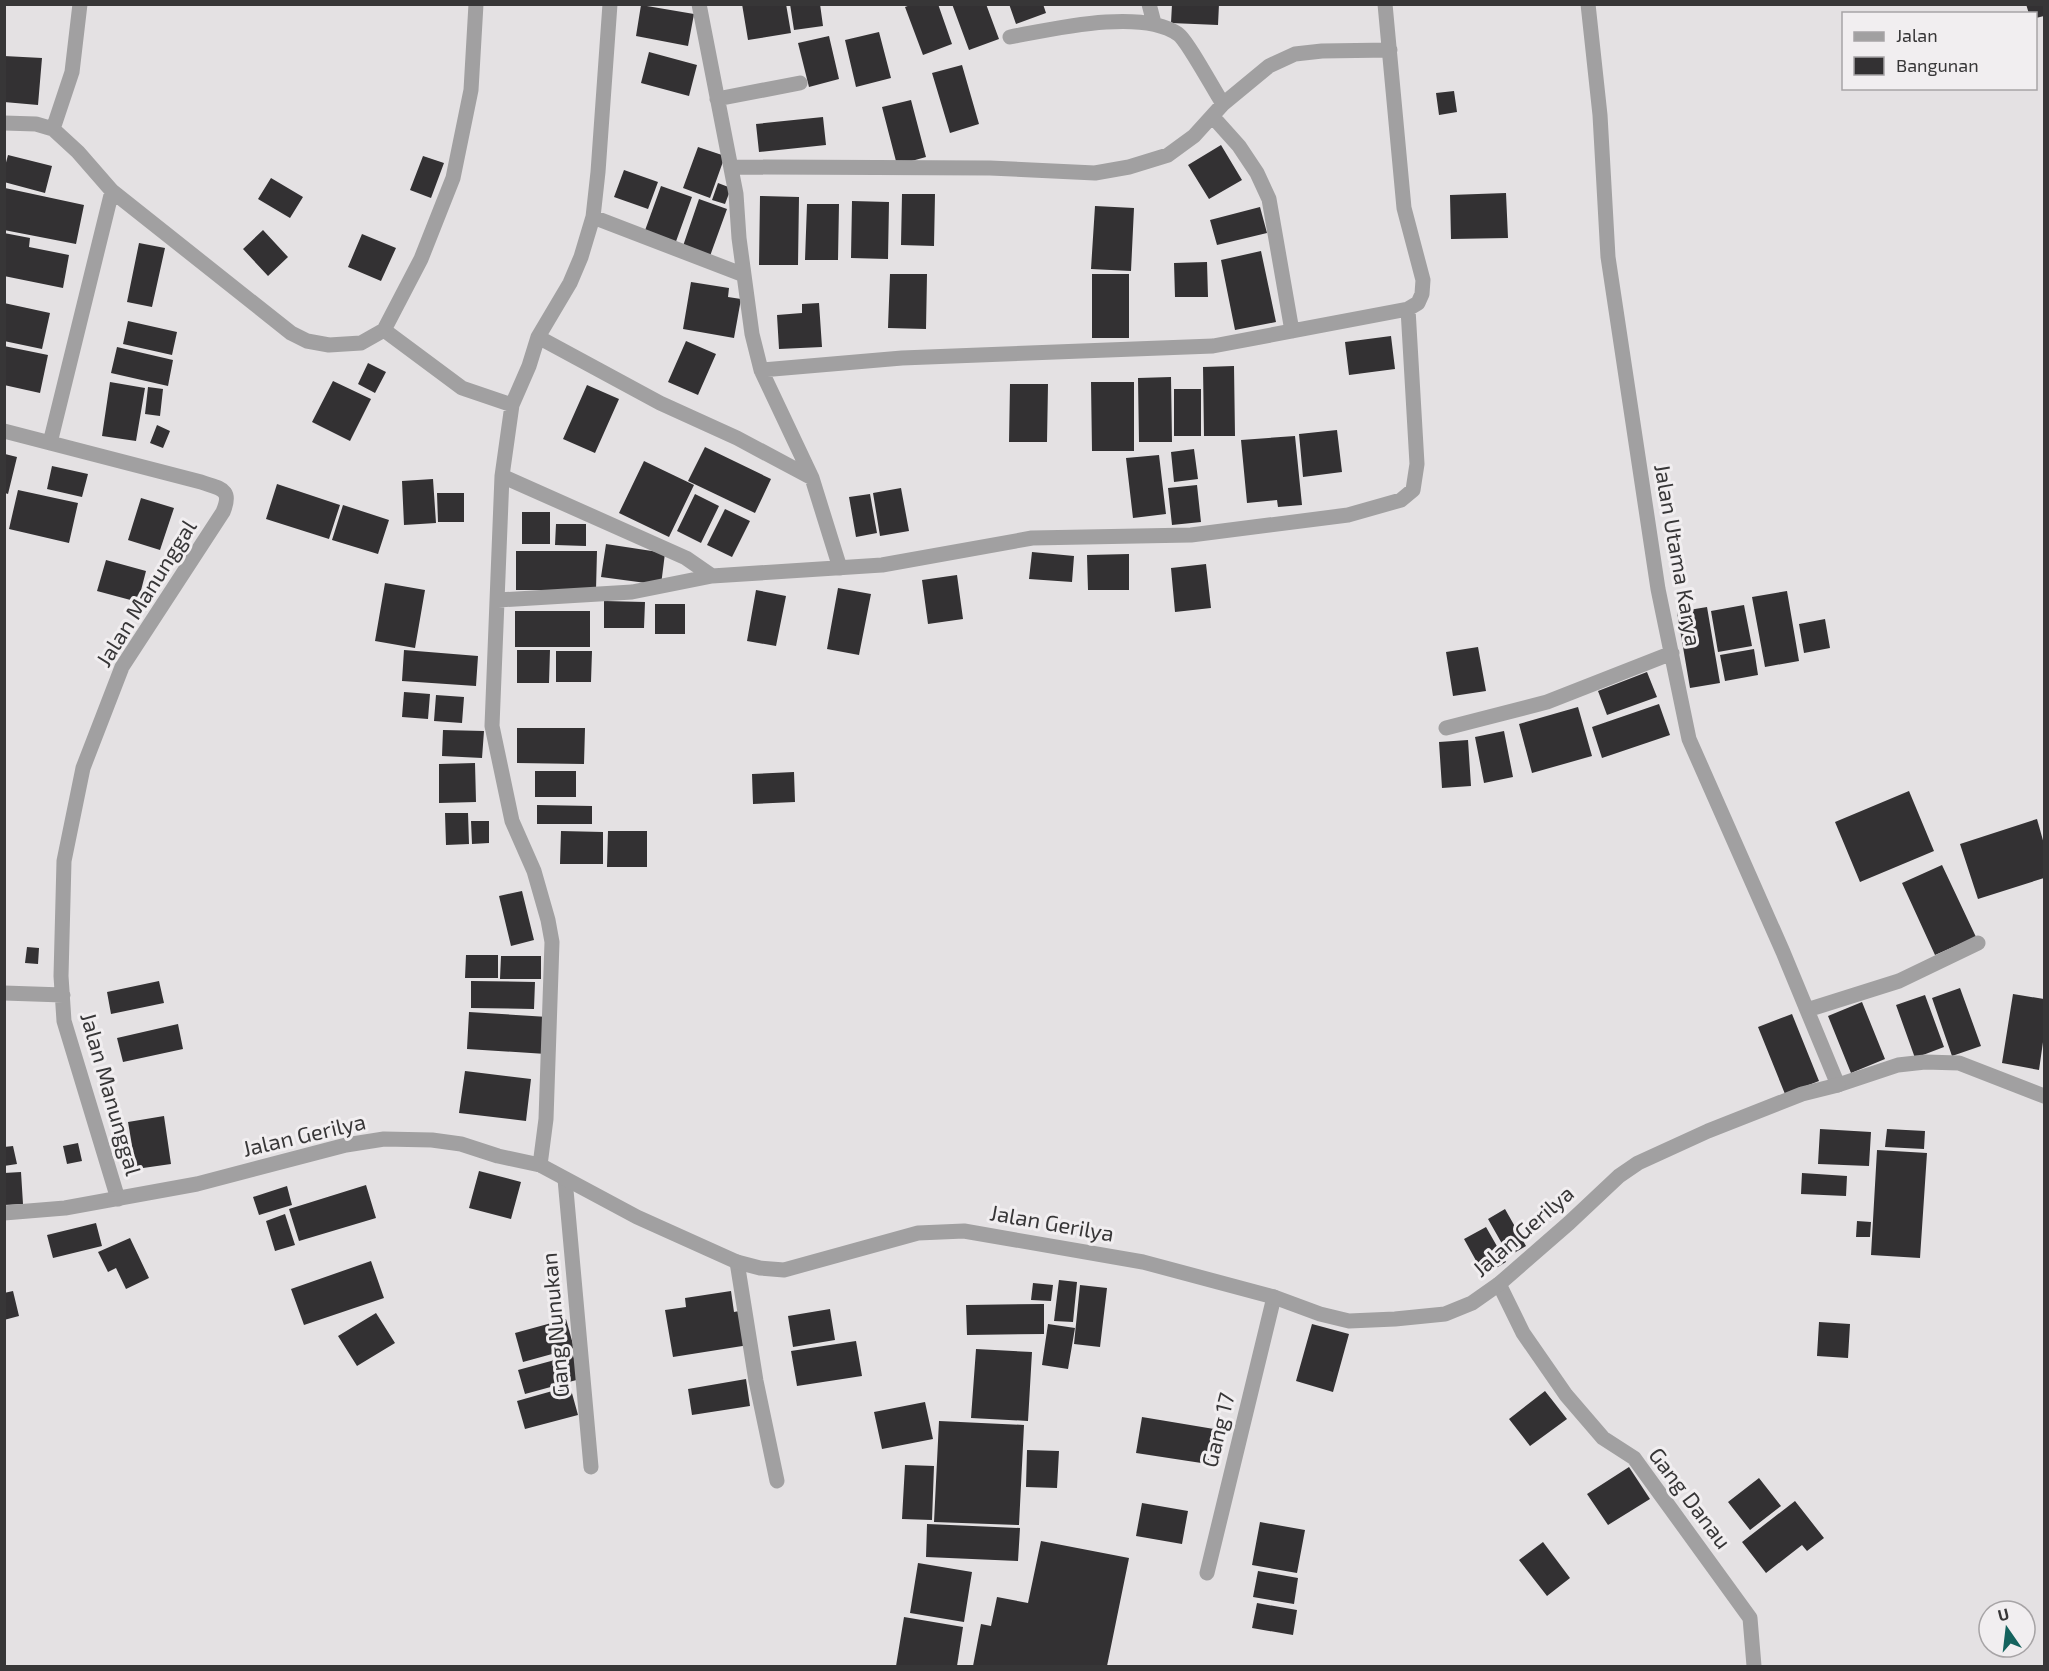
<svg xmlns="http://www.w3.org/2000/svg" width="2049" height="1671" font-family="'Exo 2',sans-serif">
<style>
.building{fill:#333133}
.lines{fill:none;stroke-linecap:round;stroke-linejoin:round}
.minor{stroke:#a1a0a1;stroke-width:15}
.tertiary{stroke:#a1a0a1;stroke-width:15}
.labels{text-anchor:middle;stroke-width:6;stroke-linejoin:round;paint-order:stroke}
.street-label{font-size:22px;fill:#373637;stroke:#f1eef0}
</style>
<rect width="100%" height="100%" fill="#e4e1e3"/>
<path class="building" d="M742,4H786L791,33L748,40Z
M790,4H820L823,26L794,30Z
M913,4H938L952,44L923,55L905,7Z
M952,4H986L999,39L969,50Z
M1009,4H1043L1046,13L1016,24Z
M1172,4H1219L1218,25L1171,23Z
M2026,4H2044V16L2036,18V14H2029Z
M641,5L694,14L688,46L636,36Z
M879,32L891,78L856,87L845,40Z
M829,36L839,79L809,87L798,43Z
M649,52L697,65L689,96L641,83Z
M4,56L42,58L38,105L4,102Z
M962,65L979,124L950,133L932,73Z
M1454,91L1457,112L1439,115L1436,93Z
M911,100L926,157L897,165L882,107Z
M823,117L826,145L759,152L756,124Z
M1221,145L1242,180L1209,199L1188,165Z
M698,147L725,156L710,198L683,188Z
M8,155L52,166L45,193L4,182V170Z
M423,156L444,163L431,198L410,190Z
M624,170L658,182L648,209L614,197Z
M271,178L303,197L290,218L258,199Z
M718,183L731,188L725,204L712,200Z
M661,186L692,197L674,247L643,236Z
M5,188L84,205L76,244L4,230Z
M1506,193L1508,238L1451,239L1450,195Z
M902,194H935L934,246L901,245Z
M760,196L799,197L798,265H759Z
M699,199L727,209L710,256L683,246Z
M852,201L889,202L888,259L851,258Z
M807,204H839L838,260H805Z
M1095,206L1134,208L1131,271L1091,269Z
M1260,207L1267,233L1217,245L1210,220Z
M263,230L288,257L268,276L243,249Z
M4,233L30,238L29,247L69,255L63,288L4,276Z
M362,234L396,248L381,281L348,267Z
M139,243L165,248L152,307L127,302Z
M1261,251L1276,322L1235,330L1221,260Z
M1207,262L1208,297H1175L1174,263Z
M890,274H927L926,329L888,328Z
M1092,274H1129V338H1092Z
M691,282L729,288L728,297L741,299L734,338L683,329Z
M4,303L50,313L42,349L4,341Z
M819,303L822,347L779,349L777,315L802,313V304Z
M128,321L177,332L172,355L123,344Z
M1391,336L1395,369L1349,375L1345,342Z
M686,341L716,354L698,395L668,382Z
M4,346L48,355L40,393L4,385Z
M117,347L173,360L168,386L111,373Z
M368,363L386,372L375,393L358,384Z
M1234,366L1235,436H1204L1203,367Z
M1171,377L1172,442H1139L1138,378Z
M333,381L371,399L350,441L312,422Z
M110,382L145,388L136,441L102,436Z
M1091,382H1134V451H1092Z
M1010,384H1048L1047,442H1009Z
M587,385L619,399L595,453L563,439Z
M148,387L163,389L160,416L145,414Z
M1174,389H1201V436H1174Z
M157,425L170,431L163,448L150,443Z
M1337,430L1342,472L1303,477L1299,434Z
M1295,436L1302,505L1278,507L1277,500L1247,503L1241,440Z
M705,447L771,479L755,513L688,481Z
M1194,449L1198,479L1174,482L1171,452Z
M5,454L17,457L8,494L5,493Z
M1159,455L1166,514L1133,518L1126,458Z
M644,461L694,485L669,537L619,513Z
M52,466L88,474L82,497L47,489Z
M433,479L436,523L404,525L402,481Z
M277,484L340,505L329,539L266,519Z
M1197,485L1201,522L1172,525L1168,488Z
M901,488L909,531L880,536L873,493Z
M18,490L78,503L69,543L9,529Z
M437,493H464V522H438Z
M695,494L719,506L701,543L677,531Z
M870,494L877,533L856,537L849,497Z
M141,498L174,508L160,550L128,540Z
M343,505L389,520L378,554L332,540Z
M725,509L750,521L732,557L707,545Z
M522,512H550V544H522Z
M556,524H586V546L555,545Z
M606,544L665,553L661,585L601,577Z
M516,551H597L596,590H516Z
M1032,552L1074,556L1072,582L1029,579Z
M1129,554V590H1088L1087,555Z
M106,560L146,571L138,602L97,591Z
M1206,564L1211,608L1175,612L1171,568Z
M957,575L963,619L928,624L922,580Z
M385,583L425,590L415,648L375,641Z
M838,588L871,594L859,655L827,649Z
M756,590L786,596L776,646L747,641Z
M1787,591L1799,661L1765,667L1752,597Z
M604,601L645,602L644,628H604Z
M655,604H685V634H655Z
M1744,605L1752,646L1718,652L1711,611Z
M1707,607L1720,683L1690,688L1677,612Z
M515,611H590V647H515Z
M1825,619L1830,648L1804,653L1799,624Z
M1478,647L1486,691L1453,696L1446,652Z
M1754,649L1758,675L1725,681L1720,655Z
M404,650L478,656L476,686L402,681Z
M517,650H550L549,683H517Z
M556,651H592L591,682H556Z
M1647,672L1657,697L1607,715L1598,691Z
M404,692L430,694L428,719L402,717Z
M436,695L464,697L462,723L434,721Z
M1659,704L1670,735L1602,758L1592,727Z
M1578,707L1592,756L1532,773L1519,724Z
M517,728H585L584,764L517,763Z
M443,730L484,731L482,758L442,756Z
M1504,731L1513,777L1484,783L1475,737Z
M1468,740L1471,786L1442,788L1439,742Z
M475,763L476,802L439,803V764Z
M535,771H576V797H535Z
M794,772L795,802L753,804L752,774Z
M1909,791L1934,851L1860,882L1835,822Z
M537,805L592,806V824H537Z
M445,813H468L469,844L446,845Z
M2037,819L2044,844V878L1978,899L1960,844Z
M471,821H489V843L472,844Z
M561,831L603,832V864H560Z
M608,831H647V867H607Z
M1942,865L1976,937L1935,955L1902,883Z
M522,891L534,940L511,946L499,896Z
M27,947L39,948L38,964L25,963Z
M466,955H498V978H465Z
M501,956H541V979H500Z
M159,981L164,1003L111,1014L107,992Z
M471,981L535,982L534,1009L471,1008Z
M1960,988L1981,1046L1952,1056L1932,998Z
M2013,994L2044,999V1035L2039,1070L2002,1063Z
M1925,995L1944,1047L1915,1058L1896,1005Z
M1862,1002L1885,1059L1851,1073L1828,1016Z
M469,1012L548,1017L546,1054L467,1049Z
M1792,1014L1819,1081L1785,1094L1758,1027Z
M178,1024L183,1049L123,1062L117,1038Z
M465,1071L531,1079L526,1121L459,1113Z
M164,1116L171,1164L136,1169L128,1122Z
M1820,1129L1871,1132L1869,1166L1818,1164Z
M1887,1129L1925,1131L1924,1149L1885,1147Z
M78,1143L82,1161L67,1164L63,1146Z
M13,1146L17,1164L4,1166V1147Z
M1877,1150L1927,1153L1920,1258L1871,1255Z
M479,1171L521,1182L511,1219L469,1208Z
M21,1172L23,1204L4,1205V1173Z
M1802,1173L1847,1176L1846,1196L1801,1194Z
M366,1185L376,1218L299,1241L289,1209Z
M287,1186L292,1205L259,1215L253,1197Z
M1505,1209L1526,1246L1509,1256L1488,1219Z
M285,1214L295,1245L275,1251L266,1221Z
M1857,1221L1871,1222L1870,1237H1856Z
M96,1223L102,1246L53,1258L47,1235Z
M1486,1227L1506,1262L1484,1275L1464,1239Z
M130,1238L149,1278L126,1289L116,1268L108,1272L98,1252Z
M371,1261L384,1298L304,1325L291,1289Z
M1059,1280L1077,1282L1073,1322L1054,1321Z
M1033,1283L1053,1285L1051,1301L1031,1300Z
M1080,1285L1107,1288L1100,1347L1074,1344Z
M13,1291L19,1316L4,1320V1293Z
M731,1291L734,1312L750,1309L755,1344L673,1357L665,1310L686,1307L685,1298Z
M1044,1304V1334L967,1335L966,1305Z
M830,1309L835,1340L793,1347L788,1316Z
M376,1313L395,1343L357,1366L338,1336Z
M566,1319L574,1348L523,1362L515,1333Z
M1819,1322L1850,1324L1848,1358L1817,1356Z
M1048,1324L1075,1328L1068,1369L1042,1365Z
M1312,1324L1349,1334L1333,1392L1296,1381Z
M856,1341L862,1376L797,1386L791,1351Z
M976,1349L1032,1352L1028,1421L971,1418Z
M573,1355L580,1379L525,1394L518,1370Z
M746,1379L750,1406L692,1415L688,1389Z
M570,1386L578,1415L525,1429L517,1401Z
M1545,1391L1567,1419L1530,1446L1509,1419Z
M925,1402L933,1439L882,1449L874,1412Z
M1142,1417L1214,1429L1208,1464L1136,1453Z
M939,1421L1024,1425L1019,1525L934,1522Z
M1027,1450L1059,1451L1057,1488L1026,1487Z
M905,1465L934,1466L932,1520L902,1519Z
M1629,1467L1650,1499L1608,1525L1587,1494Z
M1759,1478L1781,1506L1750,1530L1728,1502Z
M1795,1501L1824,1538L1807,1551L1802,1545L1766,1573L1742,1542Z
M1142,1503L1188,1511L1182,1544L1136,1536Z
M1260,1522L1305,1530L1297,1573L1252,1565Z
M927,1524L1020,1528L1018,1561L926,1557Z
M1041,1541L1129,1558L1107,1666H973L981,1624L991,1626L997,1597L1028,1603Z
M1543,1542L1570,1578L1547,1596L1519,1560Z
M918,1563L972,1572L964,1622L910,1613Z
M1258,1571L1298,1578L1294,1604L1253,1597Z
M1257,1603L1297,1610L1293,1635L1252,1628Z
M904,1617L963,1627L957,1666H896Z"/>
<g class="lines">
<path class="minor" d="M699,4L736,194L739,238L752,334L761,370L812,478L840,568
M1149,4L1154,23
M1588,4L1600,115L1608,257L1658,589L1689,739L1783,952L1838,1085L1898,1065L1925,1062L1959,1063L2044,1096
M1010,37C1053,29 1141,8 1178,34C1187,40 1215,92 1223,104
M717,99L800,83
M1213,117L1239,146L1257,173L1269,199L1292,331
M4,123L36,124L53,129L78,152L112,191L291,333L307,341L329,345L361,343L384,330
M53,129L72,72L80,4
M731,167L990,168L1095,173L1129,167L1168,155L1194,136L1223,104L1269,66L1295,54L1322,51L1390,50
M593,217L744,275
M384,330L421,259L453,178L471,90L476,4
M384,330L462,388L512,405
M538,337L660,403L737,438L812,478
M761,370L902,358L1213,346L1408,309L1418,303L1422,294L1423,280L1404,208L1385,4
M4,431L201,482C220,489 233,488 223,512L122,667L83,768L64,861L61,976L64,1021L118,1199
M50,443L112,191
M502,476L686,558L712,576
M498,600L632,592L712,576L882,565L1032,538L1191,535L1348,515L1401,500L1413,490L1417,464L1408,309
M1446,728L1547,702L1672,653
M4,993L63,995
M1807,1010L1899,981L1978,943
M540,1165L546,1119L552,942L548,920L534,871L512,821L492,726L502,476L512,405L529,366L538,337L570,283L581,257L593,217L598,172L610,4
M565,1179L591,1467
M737,1262L756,1381L777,1481
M1499,1284L1523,1333L1566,1395L1603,1438L1634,1458L1750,1618L1754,1666
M1207,1573L1274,1297"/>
<path class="tertiary" d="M4,1213L65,1208L197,1184L346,1145L384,1139L432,1140L461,1144L498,1156L540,1165L637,1217L737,1262L760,1268L784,1270L918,1233L964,1231L1143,1262L1274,1297L1320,1314L1349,1321L1395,1319L1445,1314L1472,1303L1499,1284L1569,1223L1619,1176L1638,1163L1708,1131L1802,1094L1838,1085"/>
</g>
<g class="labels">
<g class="street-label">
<text transform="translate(1678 555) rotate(80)" y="8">Jalan Utama Karya</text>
<text transform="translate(146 593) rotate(-58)" y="8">Jalan Manunggal</text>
<text transform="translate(111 1094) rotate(74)" y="8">Jalan Manunggal</text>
<text transform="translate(304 1135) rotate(-13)" y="8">Jalan Gerilya</text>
<text transform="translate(1052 1223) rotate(10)" y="8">Jalan Gerilya</text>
<text transform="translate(1523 1231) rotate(-41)" y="8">Jalan Gerilya</text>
<text transform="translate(555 1325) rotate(-95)" y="8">Gang Nunukan</text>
<text transform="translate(1218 1430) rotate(-76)" y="8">Gang 17</text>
<text transform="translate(1690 1498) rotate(53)" y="8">Gang Danau</text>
</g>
</g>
<rect width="2049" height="1671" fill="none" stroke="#373637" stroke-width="12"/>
<rect x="1842" y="12" width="195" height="78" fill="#f1eef0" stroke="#a7a4a6" stroke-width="1.5"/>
<rect x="1854" y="32" width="30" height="9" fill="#a1a0a1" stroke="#a7a4a6" stroke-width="1.5"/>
<text x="1896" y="42" font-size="18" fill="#373637">Jalan</text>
<rect x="1854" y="57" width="30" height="18" fill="#333133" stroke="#a7a4a6" stroke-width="1.5"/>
<text x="1896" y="72" font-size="18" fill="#373637">Bangunan</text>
<g transform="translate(2007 1629) rotate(346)"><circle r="28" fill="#f1eef0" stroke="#a7a4a6" stroke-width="1.5"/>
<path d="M0-4.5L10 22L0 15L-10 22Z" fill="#14625d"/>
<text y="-9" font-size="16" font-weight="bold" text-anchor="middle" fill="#373637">U</text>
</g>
</svg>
